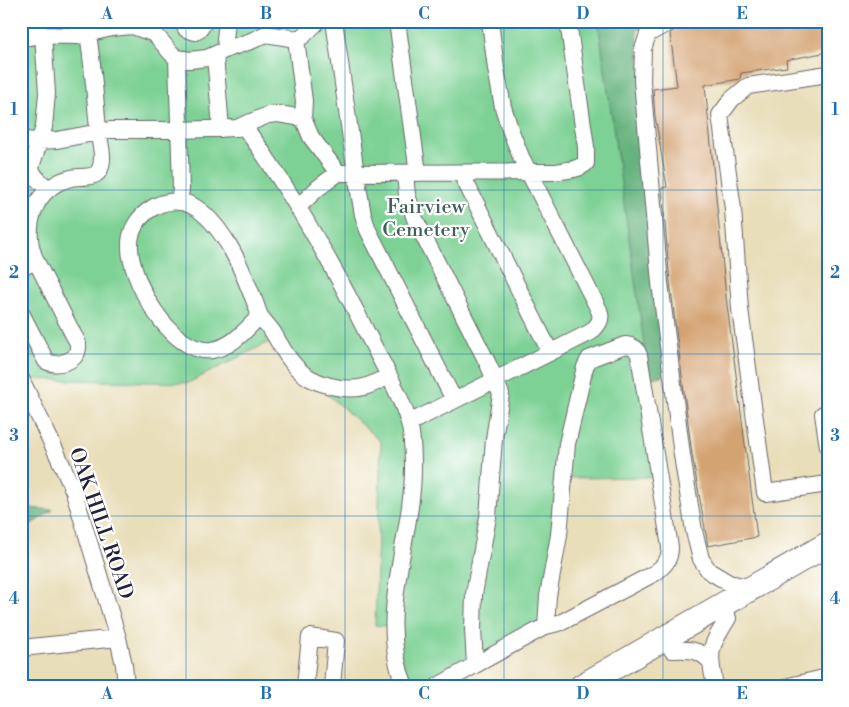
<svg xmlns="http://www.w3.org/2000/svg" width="849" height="707" font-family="'Libre Bodoni',serif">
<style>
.green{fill:#7dd194;stroke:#507a68}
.forest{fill:#66b37e;stroke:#446a5c}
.building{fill:#d4a372}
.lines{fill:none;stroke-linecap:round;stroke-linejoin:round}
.minor-casing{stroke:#686467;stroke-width:18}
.highway-casing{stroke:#686467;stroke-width:26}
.minor{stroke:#fff;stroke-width:16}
.highway{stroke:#fff;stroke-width:24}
.grid{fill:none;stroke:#1f6fb2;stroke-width:1;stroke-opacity:0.55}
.labels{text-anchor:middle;stroke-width:4.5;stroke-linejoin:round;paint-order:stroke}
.park-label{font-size:20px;fill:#425f5a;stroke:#fff}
.street-label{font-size:20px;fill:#22223b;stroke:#fff}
.neatline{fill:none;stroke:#1f6fb2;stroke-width:2}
.grid-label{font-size:16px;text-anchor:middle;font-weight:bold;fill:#1f6fb2}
</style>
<rect width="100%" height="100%" fill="#fff"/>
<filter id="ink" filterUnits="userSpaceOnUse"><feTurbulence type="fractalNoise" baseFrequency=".02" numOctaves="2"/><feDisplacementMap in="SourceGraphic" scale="10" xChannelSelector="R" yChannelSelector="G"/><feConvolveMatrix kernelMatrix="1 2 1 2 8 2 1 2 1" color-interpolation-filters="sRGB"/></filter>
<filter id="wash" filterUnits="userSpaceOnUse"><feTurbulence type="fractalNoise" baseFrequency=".0096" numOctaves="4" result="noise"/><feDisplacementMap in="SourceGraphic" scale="20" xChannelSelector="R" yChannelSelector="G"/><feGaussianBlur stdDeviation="1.12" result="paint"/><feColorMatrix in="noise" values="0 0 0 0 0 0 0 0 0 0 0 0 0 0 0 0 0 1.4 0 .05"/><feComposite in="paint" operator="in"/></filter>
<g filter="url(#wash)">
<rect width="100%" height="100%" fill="#e9deba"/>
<path class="green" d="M21,21H598L664,477L564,478L548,629L445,686H408L394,627L375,625L381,442L269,342L188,383L21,379Z"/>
<path class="forest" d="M598,21H663L637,30L664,375L649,379Z
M21,507L53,510L21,531Z"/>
<g id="blocks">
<path class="building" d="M695,21H828V52L786,60L787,67L741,73L740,79L705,85L726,297L757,537L708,546L692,454L670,282L662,188L667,187L655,116L653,89L677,86L670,33L676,29L680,24Z"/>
</g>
</g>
<g filter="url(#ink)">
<use href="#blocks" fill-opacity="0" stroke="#686467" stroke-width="1"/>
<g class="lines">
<defs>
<path id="minor" d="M30,21L43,35L47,93L44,127L31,167C32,177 42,183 49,189
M183,21L186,29L195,32L199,30L205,21
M334,21L356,174L363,215L368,230L454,400
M397,21L418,173
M671,21L648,34L643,49L642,81L660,283L682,455L694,531L701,559L709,571L729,583L753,588
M21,38L43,35L77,36L112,28L132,26L155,34L171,53L177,58L181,189L179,202
M296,39L304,101L303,118L311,137L338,173
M227,49L225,39L227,21
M215,55L221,129
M177,58L190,60L207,58L227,49L251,41L266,34L296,39L303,36L318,21
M828,74L748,86L732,99L720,115L733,209L740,309L765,493L828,484
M243,126C257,142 268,161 280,179C313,230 342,283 369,337C383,365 400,393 409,423C413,438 413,454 413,468C413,540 375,616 405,686
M21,140L40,141L57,140L110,130H179L237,128L268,115L278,114L303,118
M405,173L407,195L415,219L489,366L501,394L494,439L488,517L474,594L473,629L475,665L438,686
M461,173L550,352
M298,207L318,188L338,173L554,172C565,170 577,171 586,163V147L568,21
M36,261C21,229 33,187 71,178C79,176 94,179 99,171C106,158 99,142 98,129C95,97 93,65 88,34
M21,268L36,261L74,336C76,339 79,344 78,347C78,362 56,367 46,361L21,313
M260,316C246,329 233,347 212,350C171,355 127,277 130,242C132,214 165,193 191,205C207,213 221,232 230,247C239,262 245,278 252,295C255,301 257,309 260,316C264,322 270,327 274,334C281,346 287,358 297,368C311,384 344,392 364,387C372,385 381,380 388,376
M21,379L58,456L74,492L118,638L124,665L126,686
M828,413L823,414L828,447
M409,423L591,332C598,325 603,320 599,310L521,157L510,129L503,107L496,69L490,21
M21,648L118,638
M672,650C687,649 699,649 710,661
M475,665L546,626L548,596L559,535L567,444L585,367L589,359L625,345L631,346L636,349L639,355L670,547C670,560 665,565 655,573L575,615L562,622L546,626
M305,686L310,637L336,641L332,686
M715,686C708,650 709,649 728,618
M789,686L828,677"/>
<path id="highway" d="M582,686L828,544"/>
</defs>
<use href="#minor" class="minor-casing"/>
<use href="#highway" class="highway-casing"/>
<use href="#minor" class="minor"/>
<use href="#highway" class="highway"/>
</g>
</g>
<path class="grid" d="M186,21V686M345,21V686M504,21V686M663,21V686M21,190H828M21,354H828M21,516H828"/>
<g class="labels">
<g class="park-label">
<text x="426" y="213">Fairview<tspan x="426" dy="23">Cemetery</tspan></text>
</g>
<g class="street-label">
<text transform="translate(102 523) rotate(71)" y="7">OAK HILL ROAD</text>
</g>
</g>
<rect width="849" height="707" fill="none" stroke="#fff" stroke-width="55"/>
<rect x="28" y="28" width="794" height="652" class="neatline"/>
<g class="grid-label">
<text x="107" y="19">A</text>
<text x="266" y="19">B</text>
<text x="424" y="19">C</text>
<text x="583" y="19">D</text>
<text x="742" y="19">E</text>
<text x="14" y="115">1</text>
<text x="835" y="115">1</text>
<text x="14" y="278">2</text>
<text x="835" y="278">2</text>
<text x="14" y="441">3</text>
<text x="835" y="441">3</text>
<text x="14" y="604">4</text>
<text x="835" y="604">4</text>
<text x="107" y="699">A</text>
<text x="266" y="699">B</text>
<text x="424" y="699">C</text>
<text x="583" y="699">D</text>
<text x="742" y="699">E</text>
</g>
</svg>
